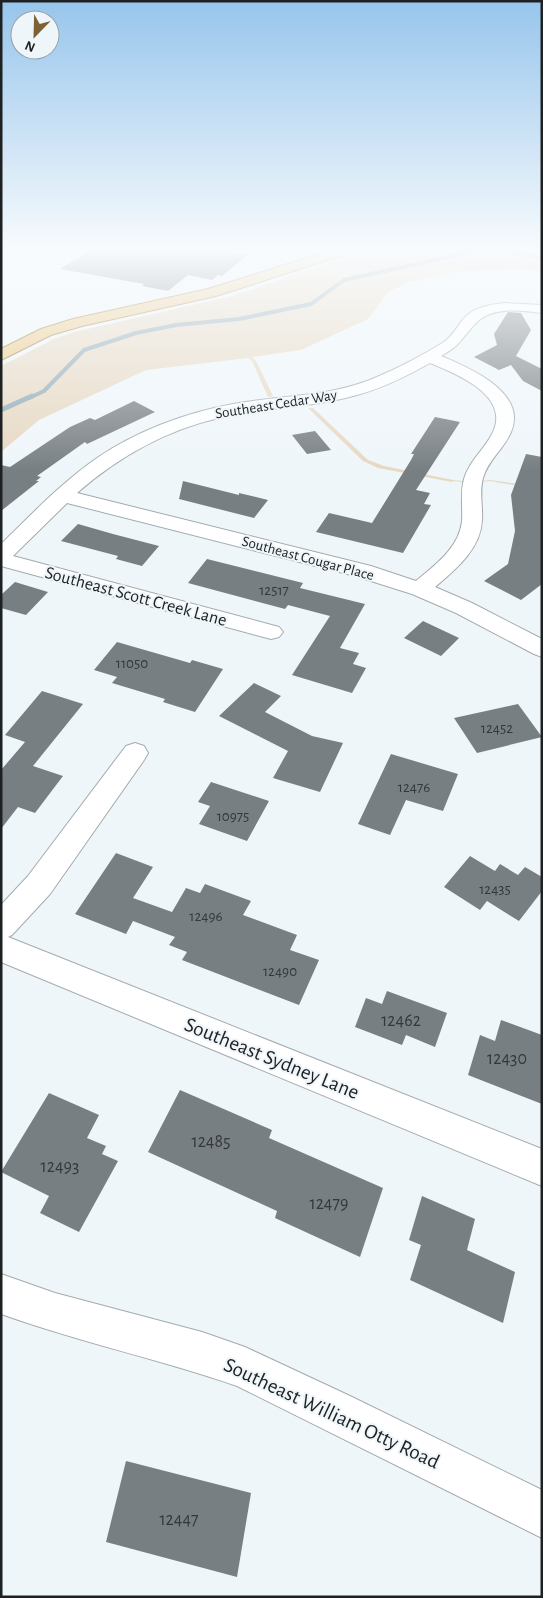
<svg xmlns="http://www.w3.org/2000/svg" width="543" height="1598" font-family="'Alegreya Sans',sans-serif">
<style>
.green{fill:#e7d8c1}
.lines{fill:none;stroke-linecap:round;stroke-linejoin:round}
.stream-far1{stroke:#8ea6b3;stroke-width:4}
.stream{stroke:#8ea6b3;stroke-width:5}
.building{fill:#787f82}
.minor-casing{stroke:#a4aaae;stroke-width:2}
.major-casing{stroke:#9c752c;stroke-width:2}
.minor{fill:#fff;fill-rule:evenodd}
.major{fill:#ecc783;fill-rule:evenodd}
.labels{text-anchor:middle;stroke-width:4;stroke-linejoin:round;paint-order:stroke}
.far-street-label{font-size:15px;fill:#1e2122;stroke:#eff6fa}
.number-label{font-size:15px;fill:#34383a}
.street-label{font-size:18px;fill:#1e2122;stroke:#eff6fa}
.near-number-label{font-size:18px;fill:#34383a}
.near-street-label{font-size:21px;fill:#1e2122;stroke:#eff6fa}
</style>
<rect width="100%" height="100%" fill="#eff6fa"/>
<path class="green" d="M380,248H504L542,253V271L521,269L462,271L409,282L388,292L368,319L301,350L252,357L256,361L273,396L268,397L252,361L248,358L146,370L39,420L1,452V366L54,339L74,332L232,296L340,259Z
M308,408H313L368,460L384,466L453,480L472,482L490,480L533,486L525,487L490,481L472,483L453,481L452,482L378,468L363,461Z"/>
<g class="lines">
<path class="stream-far1" d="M29,398L44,391L84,350L136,333L176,325L239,319L311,304L344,280L471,252L507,251L542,258"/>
<path class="stream" d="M1,410L32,396"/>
</g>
<path class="building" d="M94,248H211L249,254L222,276L218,275L212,280L188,275L168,291L142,286L144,284L60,269Z
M508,312L521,313L531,330L516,356L542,369V391L523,381L511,365L499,370L474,357L497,345L494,334Z
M134,401L155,412L87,444L85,442L37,476L41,477L36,481H39L1,511V465L10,467L70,427L90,418L95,420Z
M435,417L460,422L416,490L430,493L424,504L431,505L403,553L316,532L329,513L372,523L411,460L414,454H411Z
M315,431L331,450L307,454L292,435Z
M526,454L542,457V584L521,600L484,581L508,564L515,531L511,495Z
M183,481L239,495V493L268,500L254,518L179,499Z
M78,524L113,534L159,546L142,566L116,559L118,556L61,541Z
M207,559L303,583L300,588L365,604L340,648L359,653L353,664L366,668L352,693L292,675L330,616L288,605L285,609L188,583Z
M15,582L48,592L26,615L1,608V595Z
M423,621L459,638L441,656L404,638Z
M117,642L190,663L192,660L223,669L195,712L163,702L165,699L112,683L117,677L94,670Z
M254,683L281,696L265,712L312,736L343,743L320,792L273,778L288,751L219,716Z
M42,691L83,704L33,766L63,776L35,813L18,807L1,829V770L25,742L5,735Z
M518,704L542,737L477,753L454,718Z
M391,754L458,774L443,811L406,800L390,835L358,824Z
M211,782L269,801L247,841L199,824L210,806L198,802Z
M116,853L153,867L133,898L172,912L186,888L200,893L205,884L251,901L243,915L297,935L290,950L319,960L299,1005L182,960L187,952L169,945L175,937L133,921L126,934L75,914Z
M470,856L495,871L500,864L518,875L525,867L542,877V891L519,921L487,901L480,910L444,887Z
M387,991L447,1013L435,1047L406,1035L402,1045L355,1027L366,998L382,1004Z
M501,1020L542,1035V1104L468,1075L480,1035L495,1041Z
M180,1090L272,1130L269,1138L383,1188L360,1257L275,1218L277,1211L148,1152Z
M49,1093L99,1115L87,1138L106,1146L102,1154L118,1161L79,1232L40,1213L49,1196L1,1172Z
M422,1196L475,1219L467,1250L515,1272L503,1323L410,1280L421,1245L409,1240Z
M126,1461L251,1493L237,1577L106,1542Z"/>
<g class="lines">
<defs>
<path id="minor" d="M504,303L542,305V313C520,310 491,306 475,324C460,340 461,345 441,356C470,368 528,393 511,432C504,449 488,460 483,478C479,492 483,506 482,520C481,549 455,570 435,587L472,603L542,639V657L534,654L456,613L412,594L355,576L67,503L13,556L279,627L283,632L279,637L271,639L1,566V544C32,514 61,483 97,458C137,431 185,413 233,404C281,395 332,397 377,377C400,367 423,355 444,342C451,337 456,329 461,322C471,308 487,305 504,303ZM430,363C457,374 512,396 492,434C484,450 469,461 464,479C460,493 463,507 462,521C459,548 435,565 416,581L371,566L77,493C117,458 166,430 219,418C265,407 312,408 357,395C383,388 407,376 430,363Z
M135,743L144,746L148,753L144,760L50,894L12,935L8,937L542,1149V1186L1,962V905L28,876L126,746Z
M1,1274L55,1293L202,1332L245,1347L350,1396L542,1490V1538L237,1386C159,1359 79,1342 1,1314Z"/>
<path id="major" d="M339,248H358L356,251L216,296L82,326L51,335L1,360V349L41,329L73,319L208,289Z"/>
</defs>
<use href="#minor" class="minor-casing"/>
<use href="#major" class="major-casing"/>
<use href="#minor" class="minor"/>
<use href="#major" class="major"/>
</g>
<linearGradient id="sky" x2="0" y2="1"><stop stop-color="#97c5ec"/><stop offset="0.53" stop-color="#f8fbfd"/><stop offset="1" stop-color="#f8fbfd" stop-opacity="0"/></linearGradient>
<rect width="543" height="471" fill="url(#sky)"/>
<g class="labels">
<g class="far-street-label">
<text transform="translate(276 404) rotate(-9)" y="5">Southeast Cedar Way</text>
<text transform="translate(308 558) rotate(15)" y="5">Southeast Cougar Place</text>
</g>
<g class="number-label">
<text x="274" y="595">12517</text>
<text x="132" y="668">11050</text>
<text x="497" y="733">12452</text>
<text x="414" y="792">12476</text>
<text x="233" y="821">10975</text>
<text x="495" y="894">12435</text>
<text x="206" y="921">12496</text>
<text x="280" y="976">12490</text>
</g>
<g class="street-label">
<text transform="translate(136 596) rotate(15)" y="6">Southeast Scott Creek Lane</text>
</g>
<g class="near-number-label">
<text x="401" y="1026">12462</text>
<text x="507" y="1064">12430</text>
<text x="211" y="1147">12485</text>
<text x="60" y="1172">12493</text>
<text x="329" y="1209">12479</text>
<text x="179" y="1525">12447</text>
</g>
<g class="near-street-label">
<text transform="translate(272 1058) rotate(22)" y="7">Southeast Sydney Lane</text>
<text transform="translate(332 1413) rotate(25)" y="7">Southeast William Otty Road</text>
</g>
</g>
<rect width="543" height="1598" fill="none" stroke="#1e2122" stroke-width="5"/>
<g transform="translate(35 35) rotate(203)"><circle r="24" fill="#eff6fa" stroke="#9ba1a4"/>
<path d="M0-4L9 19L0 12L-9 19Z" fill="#7d6134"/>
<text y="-8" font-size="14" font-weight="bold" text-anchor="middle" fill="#1e2122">N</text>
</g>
</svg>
